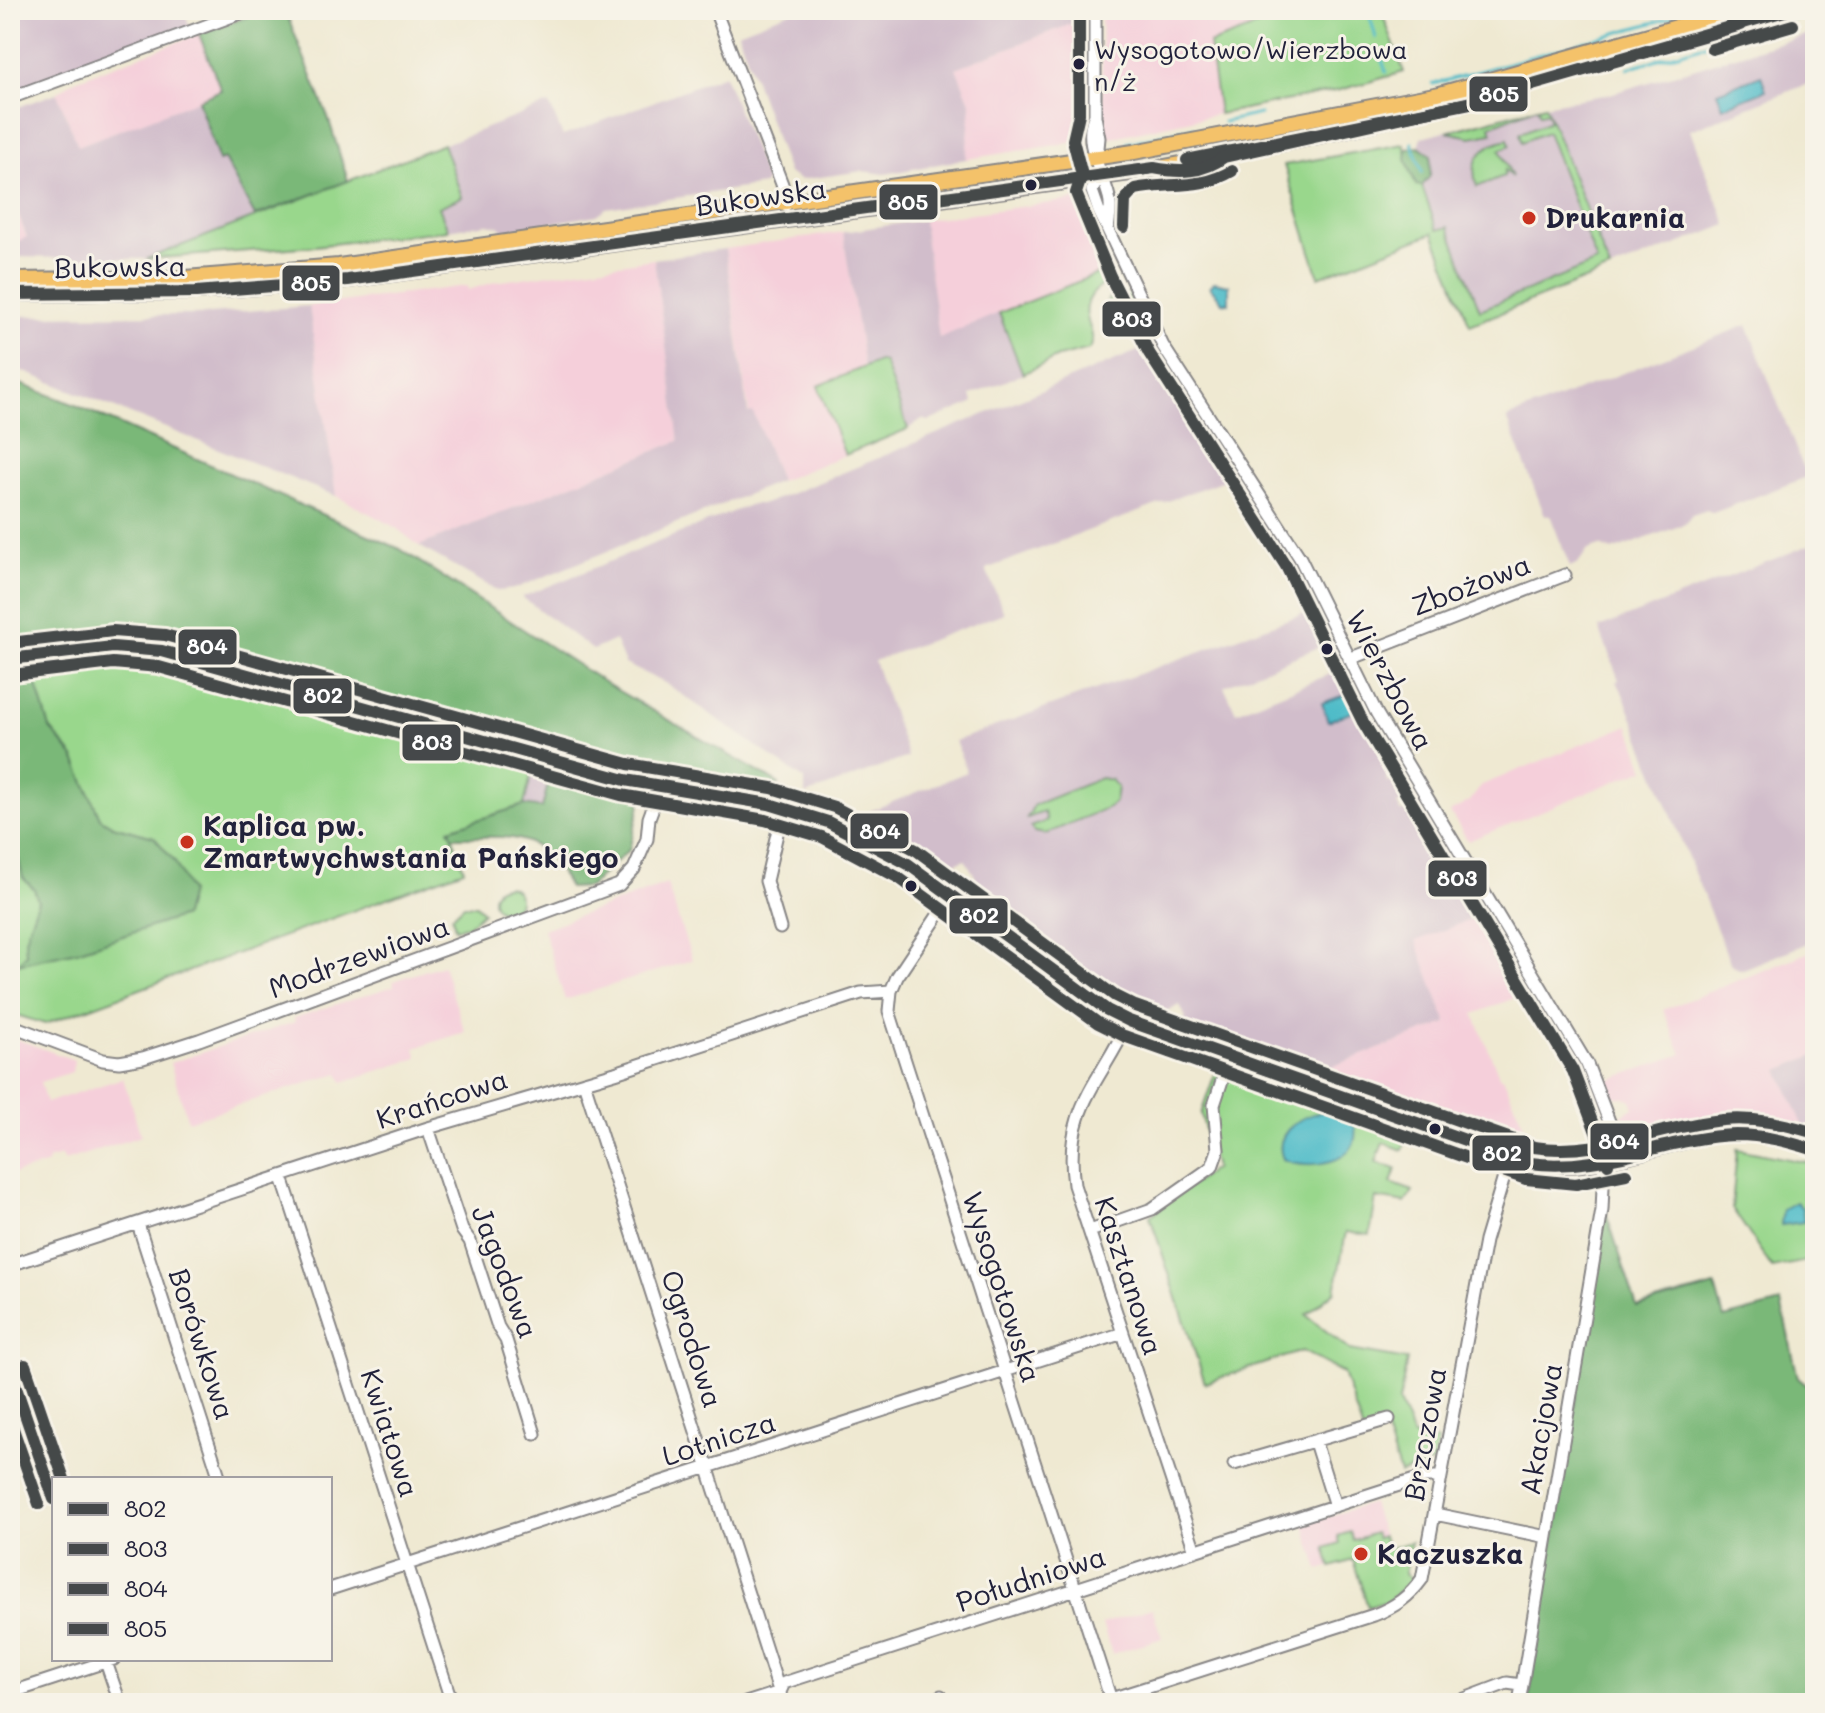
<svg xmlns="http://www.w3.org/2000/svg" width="1825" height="1713" font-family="Mali,sans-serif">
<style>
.built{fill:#f5cfda}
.industrial{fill:#d1bdcb}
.green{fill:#99d78c;stroke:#5e7c64;stroke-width:2}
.forest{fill:#7ab878;stroke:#4e6d5a;stroke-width:2}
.water{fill:#4ebbc8;stroke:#386e82;stroke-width:2}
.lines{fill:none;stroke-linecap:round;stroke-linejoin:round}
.stream{stroke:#4ebbc8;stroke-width:3}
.minor-casing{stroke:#888686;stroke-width:15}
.major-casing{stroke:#888686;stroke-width:18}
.minor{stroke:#fff;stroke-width:11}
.major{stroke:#f4c26a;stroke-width:14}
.bus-1-casing{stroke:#f7f3e8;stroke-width:18}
.bus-2-casing{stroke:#f7f3e8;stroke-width:18}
.bus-3-casing{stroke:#f7f3e8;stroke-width:18}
.bus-4-casing{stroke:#f7f3e8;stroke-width:18}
.bus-1{stroke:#45484a;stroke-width:12}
.bus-2{stroke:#45484a;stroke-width:12}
.bus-3{stroke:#45484a;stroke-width:12}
.bus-4{stroke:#45484a;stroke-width:12}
.bus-dot{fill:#22223b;stroke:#f7f3e8;stroke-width:3}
.poi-dot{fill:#c8321e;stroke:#f7f3e8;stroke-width:3}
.labels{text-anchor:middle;stroke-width:6;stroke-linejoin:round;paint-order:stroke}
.bus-label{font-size:26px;fill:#22223b;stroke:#f7f3e8;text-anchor:start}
.street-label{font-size:28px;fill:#22223b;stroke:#f7f3e8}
.poi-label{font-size:28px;font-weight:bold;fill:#22223b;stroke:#f7f3e8;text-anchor:start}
.line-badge{stroke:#f7f3e8;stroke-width:3}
.badge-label{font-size:22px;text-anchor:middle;font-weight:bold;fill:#fff}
</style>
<rect width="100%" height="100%" fill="#f7f3e8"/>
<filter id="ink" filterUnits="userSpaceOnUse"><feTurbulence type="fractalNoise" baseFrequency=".0125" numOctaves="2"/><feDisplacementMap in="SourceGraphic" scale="16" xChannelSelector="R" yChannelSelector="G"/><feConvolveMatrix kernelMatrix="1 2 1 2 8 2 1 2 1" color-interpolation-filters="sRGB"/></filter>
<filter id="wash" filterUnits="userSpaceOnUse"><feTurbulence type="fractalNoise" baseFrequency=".006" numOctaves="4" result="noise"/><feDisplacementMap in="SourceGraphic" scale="32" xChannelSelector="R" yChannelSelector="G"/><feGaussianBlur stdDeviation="1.8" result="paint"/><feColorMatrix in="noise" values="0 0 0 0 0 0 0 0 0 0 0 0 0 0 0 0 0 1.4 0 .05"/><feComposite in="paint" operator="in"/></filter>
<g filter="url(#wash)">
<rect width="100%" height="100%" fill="#efe9d2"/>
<path class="built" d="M1101,10H1302L1209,44L1219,114L1109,138L1103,133Z
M1087,18L1088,58L1081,61L1082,141L966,159L971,104L956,68Z
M199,34L222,91L78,146L57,93L73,81Z
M10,194L27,238L10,245Z
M1080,199L1088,206L1110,269L939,338L923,220Z
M843,232L864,367L818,386L845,455L780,481L753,413L749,414L725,249Z
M654,259L679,441L419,546L395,527L336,496L309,306L467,286L468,290L495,282Z
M1629,725L1645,769L1468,841L1450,812L1470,801L1482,785Z
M667,884L692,960L565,1000L543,929Z
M1482,915L1527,993L1474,1014L1500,1078L1503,1077L1534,1149V1156L1421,1117L1420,1112L1315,1073L1447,1023L1415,940Z
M1815,950V1055L1779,1070L1803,1124L1785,1129L1725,1127L1643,1145H1630L1625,1140L1617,1118L1634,1108L1631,1099L1609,1096L1603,1082L1682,1054L1663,1010Z
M443,965L465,1032L415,1048L418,1058L343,1082L339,1073L188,1121L170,1063L295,1022L294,1018L394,986L393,981Z
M10,1037L74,1060L72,1072L40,1082L46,1103L123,1078L141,1136L64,1161L61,1156L47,1160L48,1164L10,1175Z
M1372,1503L1387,1549L1411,1542L1405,1574L1412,1580L1388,1601L1368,1607L1353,1560L1319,1570L1304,1524Z
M1152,1608L1162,1638L1112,1654L1102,1624Z"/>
<path class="industrial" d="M10,10H184L190,28L10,94Z
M795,10H1086L1087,18L956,68L971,104L966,159L885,174L862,171L800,180L788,173L738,32Z
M1815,32V81L1690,130L1727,225L1484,319L1448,227L1437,230L1408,149L1419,146L1422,137L1545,105L1610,94Z
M724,75L766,181L764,185L606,208L597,215L502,231L500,226L487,224L448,230L418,154L549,104L563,136Z
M57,93L78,146L198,100L219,161L224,159L255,216L147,259L10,257V245L27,237L10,194V110Z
M923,220L939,338L999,313L1023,374L971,395L973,403L929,421L922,419L908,429L884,362L864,367L843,232Z
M725,249L748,413L753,412L780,481L514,589L498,591L419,546L679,441L654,259Z
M309,306L336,496L10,366V316L198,315Z
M1747,325L1807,477L1713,513L1707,510L1692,515L1685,524L1612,551L1600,546L1588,550L1578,563L1570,567L1550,515L1545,516L1507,418Z
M1145,348L1158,351L1237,475L986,569L1004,613L874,661L908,757L805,795V780L667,684L625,664L615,640L593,650L522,597L752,504H764L835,476Z
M1812,544L1815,552V940L1741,970L1731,965L1621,689L1616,682L1619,680L1599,628Z
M1316,609L1331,642L1224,686L1236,712L1343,669L1366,721L1400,771L1386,777L1388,783L1396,779L1405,800L1397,804L1401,812L1408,810L1426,851L1439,846L1469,920L1416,941L1447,1023L1315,1073L1190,1029L1179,1022L1186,1018L1180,1005L1160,1014L1109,988L961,884L976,878L965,859L956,863L954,870L941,873L850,819L967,772L955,741Z
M533,768L551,772L542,809L524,805Z
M1815,1055V1139L1808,1136L1779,1070Z"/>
<path class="green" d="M1302,10H1381L1404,72L1340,90L1219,114L1209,44Z
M1545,105L1610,270L1470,325L1433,233L1319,277L1284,165L1404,144L1416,184L1422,186L1437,230L1448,227L1480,310L1597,262L1547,132L1522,142L1520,133L1550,121L1547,112L1540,114L1537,107L1490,126L1492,133L1471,137L1447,132Z
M1508,139L1510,145L1500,150L1512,177L1505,170L1504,176L1477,187C1468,160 1483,144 1508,139Z
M443,144L462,197L439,207L448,230L315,246L147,259Z
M1110,269C1109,285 1090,289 1087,306C1083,322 1098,334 1090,349L1058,357L1023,374L999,313Z
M1123,292L1129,294L1141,325L1129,337C1106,339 1104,317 1108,299Z
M879,361L884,362L908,429L845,455L818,386Z
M127,658L388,731L533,768L524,805L450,829L464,870L45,1024L10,1013V673Z
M1101,778L1111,780L1117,787L1115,802L1107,808L1046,834L1034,832L1030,827L1047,821L1044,812L1027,818L1034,805Z
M493 899a13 13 0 1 1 26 0a13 13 0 1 1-26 0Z
M464,905H476L483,912L468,926L455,928L452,916Z
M1219,1062L1265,1079L1259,1096L1268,1099L1274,1082L1408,1136L1403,1150L1383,1143L1376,1162L1396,1169L1391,1183L1413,1191L1405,1203L1376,1198L1370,1235L1346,1232L1335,1291L1306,1315L1350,1350L1407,1360L1399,1402L1413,1436L1438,1441L1434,1462L1400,1474L1384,1426L1363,1432L1343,1373L1302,1351L1205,1383L1150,1216L1215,1168L1201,1114Z
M1737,1149L1815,1164L1812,1260L1772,1268L1732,1208Z
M1350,1532L1353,1540L1375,1533L1377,1538L1383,1536L1387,1549L1411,1542L1405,1574L1412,1580L1388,1601L1368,1607L1353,1560L1331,1567L1325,1548L1340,1543L1338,1536Z"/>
<path class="forest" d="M266,10H285L328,117L348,181L255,216L224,159L219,161L198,100L221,90L199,34Z
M1419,146L1431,155L1430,176L1422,186L1416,185L1406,159L1407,149Z
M10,380L73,404L400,549L610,686L779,784L773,795L609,758L557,754L186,643L136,632L10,645Z
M32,669L50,728L74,757L100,818L113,826L154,837L175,862L190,892L184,916L77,951L18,964L26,954L25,939L38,901L34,889L23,878L10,825V674Z
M551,772L642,797L629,850L589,887L569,888C540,827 510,838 453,837L449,829L524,805L542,808Z
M1605,1210L1637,1307L1715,1286L1724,1318L1781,1303L1798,1378L1815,1392V1703H1528Z"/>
<path class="water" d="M1761,75L1766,90L1723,107L1717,92Z
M1214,282L1229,285V303L1223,302L1210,287Z
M1347,694L1353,712L1328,721L1322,703Z
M1329,1111L1343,1114L1355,1127C1361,1165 1307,1170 1283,1159C1271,1131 1306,1112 1329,1111Z
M1796,1202L1802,1208L1804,1222L1781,1225L1783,1209Z"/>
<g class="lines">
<path class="stream" d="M1368,10L1376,38
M1379,50L1386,72
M1628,68L1815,12
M1433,84L1699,10
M1223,122L1260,114
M1127,143L1194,128
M1412,143L1422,172"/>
</g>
</g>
<g filter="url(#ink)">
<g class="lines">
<defs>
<path id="minor" d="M715,10L782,184L786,205
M1095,10V116L1099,138L1097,158
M10,98L249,10
M1094,117C1083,145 1102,169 1109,197C1112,207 1109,219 1108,229
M1099,177L1092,191L1099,211L1163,346L1300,558L1377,714L1587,1064L1623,1158
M10,659L113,647L162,651L625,780L769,804L828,822L908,864L1107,1010L1129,1021L1530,1163C1596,1178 1658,1142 1724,1136C1757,1133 1784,1140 1815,1150
M1349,659L1565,575
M951,896L897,977L891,991L889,1011L1112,1703
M780,928L766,881L783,808
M1129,1021C1100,1084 1063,1108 1074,1185L1195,1551
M10,1025L103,1060L119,1062L143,1058L199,1040L619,885L634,869L647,839L649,818L660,788
M584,1082L783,1703
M428,1128L462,1230L470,1241L498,1327L506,1340L535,1434
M282,1177L452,1703
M138,1224L220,1479
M1090,1231L1152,1209L1212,1167L1218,1150L1214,1105L1230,1056
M10,1265L428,1128L615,1073L861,993L891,991
M10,1370L54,1499
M1315,1442L1335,1506
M1234,1464L1389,1419
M1435,1514L1547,1537
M330,1589L1123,1333
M105,1659L120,1703
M10,1693L114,1659
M941,1696L943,1703
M1111,1699L1374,1615C1395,1607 1409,1597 1422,1579L1485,1241L1510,1157
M746,1703L780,1692L784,1683L796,1679L1424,1477H1441
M1454,1703L1507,1683L1521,1685
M1519,1703L1602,1210L1604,1163"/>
<path id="major" d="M10,280L185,278L339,266L1134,152L1440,94L1737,10
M10,294L196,292L348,280L1130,173C1354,135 1570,76 1788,10"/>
</defs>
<use href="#minor" class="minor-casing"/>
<use href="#major" class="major-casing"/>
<use href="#minor" class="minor"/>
<use href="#major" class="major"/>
<defs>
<path id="bus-1" d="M10,659L113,647L162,651L625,780L769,804L828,822L908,864L1107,1010L1129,1021L1530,1163C1603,1173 1665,1137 1736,1135C1764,1135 1789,1142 1815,1150
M10,1370L54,1499"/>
<path id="bus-2" d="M1079,10V114L1073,140L1082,175L1076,193L1110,276L1149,353L1286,566L1363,722L1573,1071L1608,1164
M1712,49L1793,25
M1187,160L1470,103L1741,25
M1124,227L1125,200L1135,189C1170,182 1200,190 1232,171
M12,675L113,663L159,667L621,795L765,820L822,837L899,878L1098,1023L1124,1036L1526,1179L1576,1184L1626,1174
M10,1420L39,1504"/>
<path id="bus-3" d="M10,643L113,631L165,635L628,764L772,788L834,807L916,850L1115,996L1135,1006L1534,1147C1600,1157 1658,1126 1723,1120C1755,1117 1785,1124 1815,1133
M25,1365L64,1479"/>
<path id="bus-4" d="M10,294L196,292L348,280L1154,168C1179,173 1203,173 1224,157L1471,102L1788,10"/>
</defs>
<use href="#bus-1" class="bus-1-casing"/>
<use href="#bus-2" class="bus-2-casing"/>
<use href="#bus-3" class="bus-3-casing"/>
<use href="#bus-4" class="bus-4-casing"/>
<use href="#bus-1" class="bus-1"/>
<use href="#bus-2" class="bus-2"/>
<use href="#bus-3" class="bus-3"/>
<use href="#bus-4" class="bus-4"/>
</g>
</g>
<g class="bus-dot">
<circle cx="1079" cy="64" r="7"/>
<circle cx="1031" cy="185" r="7"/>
<circle cx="1327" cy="649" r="7"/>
<circle cx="911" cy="886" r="7"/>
<circle cx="1435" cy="1129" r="7"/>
</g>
<g class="poi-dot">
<circle cx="1529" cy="218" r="8"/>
<circle cx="187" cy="842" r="8"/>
<circle cx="1361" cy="1554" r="8"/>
</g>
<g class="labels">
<g class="bus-label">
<text x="1094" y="59">Wysogotowo/Wierzbowa<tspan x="1094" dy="32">n/ż</tspan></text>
</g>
<g class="street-label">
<text transform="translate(761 197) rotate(-8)" y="10">Bukowska</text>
<text transform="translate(120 267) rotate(-1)" y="10">Bukowska</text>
<text transform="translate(1471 585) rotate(-21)" y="10">Zbożowa</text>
<text transform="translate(1390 680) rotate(62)" y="10">Wierzbowa</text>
<text transform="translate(359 957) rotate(-20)" y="10">Modrzewiowa</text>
<text transform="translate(442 1099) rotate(-18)" y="10">Krańcowa</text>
<text transform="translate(505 1272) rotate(69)" y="10">Jagodowa</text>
<text transform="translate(1129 1276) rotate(72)" y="10">Kasztanowa</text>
<text transform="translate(1002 1287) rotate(72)" y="10">Wysogotowska</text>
<text transform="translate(692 1339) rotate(72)" y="10">Ogrodowa</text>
<text transform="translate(202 1344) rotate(72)" y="10">Borówkowa</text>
<text transform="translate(1541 1429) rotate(-80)" y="10">Akacjowa</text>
<text transform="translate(390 1433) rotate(72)" y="10">Kwiatowa</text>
<text transform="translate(1425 1434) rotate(-80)" y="10">Brzozowa</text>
<text transform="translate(719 1439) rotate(-18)" y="10">Lotnicza</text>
<text transform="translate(1031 1579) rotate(-18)" y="10">Południowa</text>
</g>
<g class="poi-label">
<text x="1545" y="228">Drukarnia</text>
<text x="203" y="836">Kaplica pw.<tspan x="203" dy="32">Zmartwychwstania Pańskiego</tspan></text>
<text x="1377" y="1564">Kaczuszka</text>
</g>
</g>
<g class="line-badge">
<rect x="1468" y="75" width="61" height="38" rx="8" fill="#45484a"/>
<rect x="878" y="183" width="61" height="38" rx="8" fill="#45484a"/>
<rect x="281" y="264" width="60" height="38" rx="8" fill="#45484a"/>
<rect x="1101" y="300" width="61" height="38" rx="8" fill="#45484a"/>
<rect x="177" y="628" width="61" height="38" rx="8" fill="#45484a"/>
<rect x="292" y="677" width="61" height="38" rx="8" fill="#45484a"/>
<rect x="401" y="723" width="61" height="39" rx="8" fill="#45484a"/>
<rect x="849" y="812" width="61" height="38" rx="8" fill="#45484a"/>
<rect x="1427" y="859" width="61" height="39" rx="8" fill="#45484a"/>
<rect x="948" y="897" width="61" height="38" rx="8" fill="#45484a"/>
<rect x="1589" y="1122" width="61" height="39" rx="8" fill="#45484a"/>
<rect x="1471" y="1134" width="61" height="38" rx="8" fill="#45484a"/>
</g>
<g class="badge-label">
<text x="1499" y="102">805</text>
<text x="908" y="210">805</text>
<text x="311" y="291">805</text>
<text x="1132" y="327">803</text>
<text x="207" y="654">804</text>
<text x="323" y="703">802</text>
<text x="432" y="750">803</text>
<text x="880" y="839">804</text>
<text x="1457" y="886">803</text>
<text x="979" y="923">802</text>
<text x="1619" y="1149">804</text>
<text x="1502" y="1161">802</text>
</g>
<rect width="1825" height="1713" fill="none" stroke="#f7f3e8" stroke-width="40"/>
<rect x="52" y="1477" width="280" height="184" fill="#f7f3e8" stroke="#a29fa3" stroke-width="2"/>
<rect x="68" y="1503" width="40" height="12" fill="#45484a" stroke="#a29fa3" stroke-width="2"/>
<text x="124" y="1517" font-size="24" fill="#22223b">802</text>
<rect x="68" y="1543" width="40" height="12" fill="#45484a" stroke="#a29fa3" stroke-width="2"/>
<text x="124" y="1557" font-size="24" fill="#22223b">803</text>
<rect x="68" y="1583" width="40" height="12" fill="#45484a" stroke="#a29fa3" stroke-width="2"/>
<text x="124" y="1597" font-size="24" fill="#22223b">804</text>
<rect x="68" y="1623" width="40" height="12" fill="#45484a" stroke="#a29fa3" stroke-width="2"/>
<text x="124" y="1637" font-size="24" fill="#22223b">805</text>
</svg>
